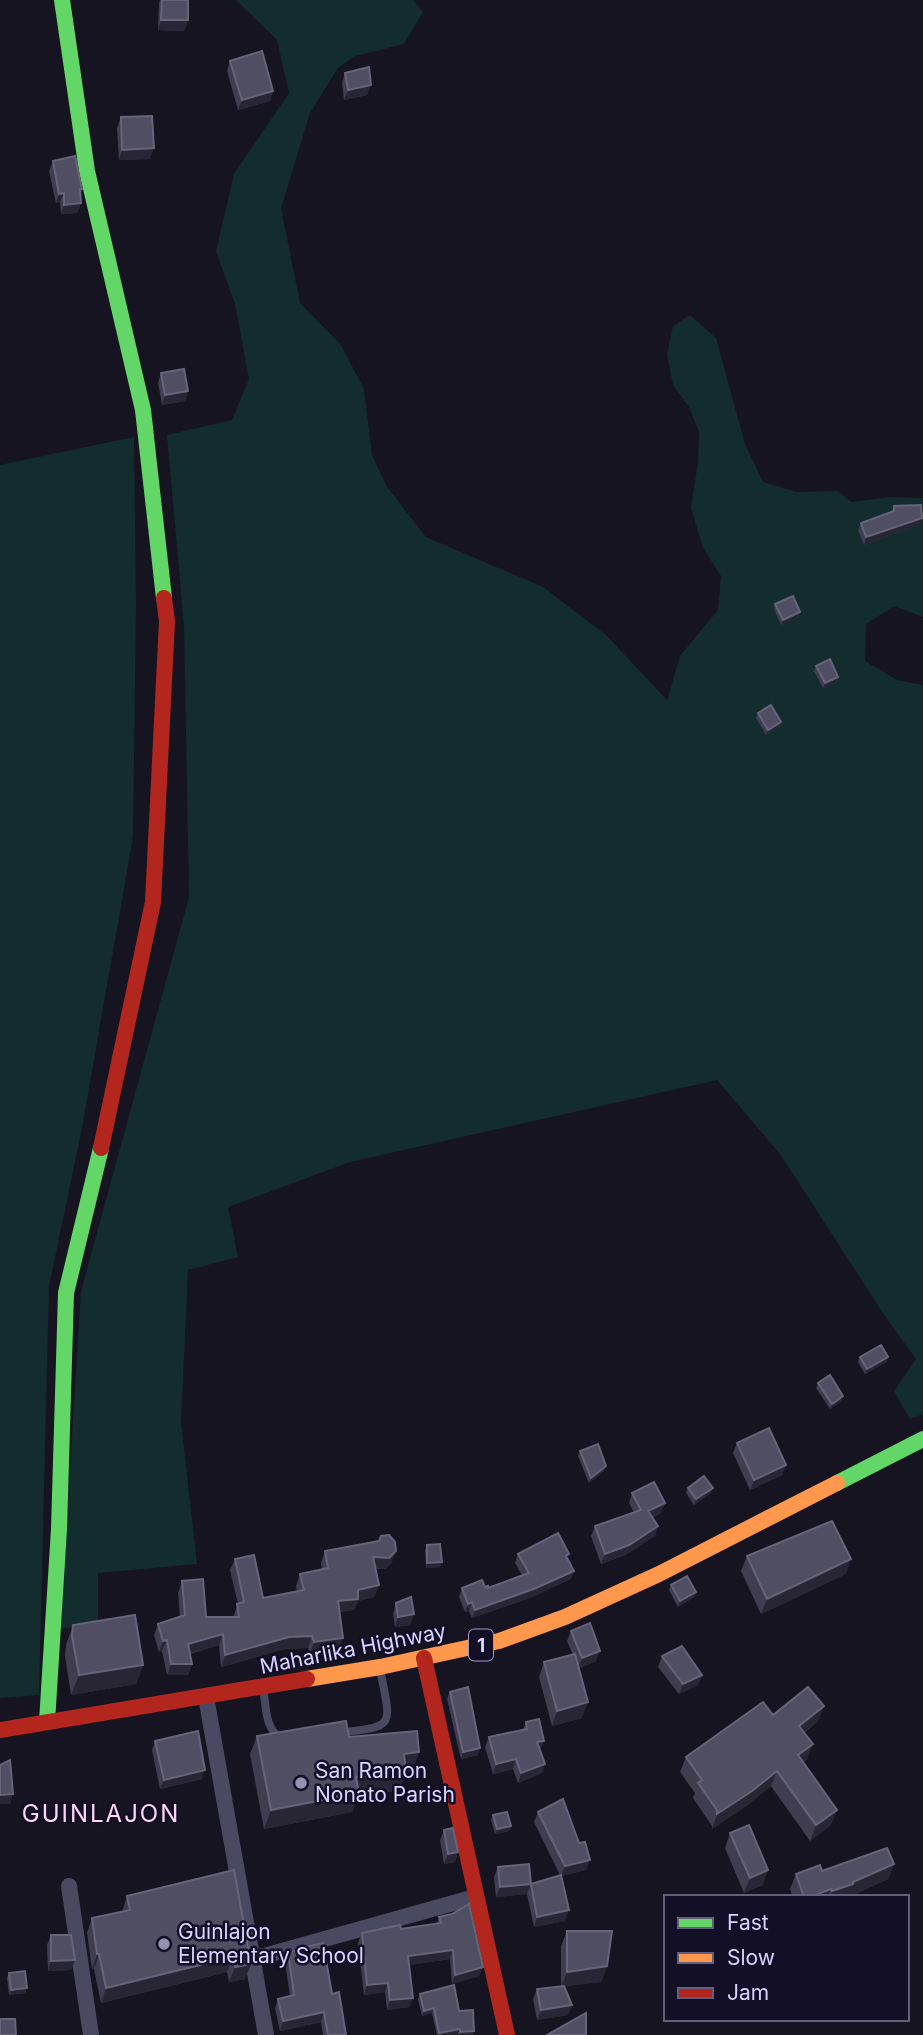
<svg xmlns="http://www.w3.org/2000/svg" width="923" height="2035" font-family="Inter,sans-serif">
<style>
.green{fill:#132c2d}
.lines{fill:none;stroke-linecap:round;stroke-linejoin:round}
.lane{stroke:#4a4962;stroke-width:8}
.street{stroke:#4a4962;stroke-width:16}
.fast{stroke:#63d668;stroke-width:16}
.slow{stroke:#ff974d;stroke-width:16}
.jam{stroke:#b3261e;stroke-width:16}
.wall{fill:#403d50}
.shaded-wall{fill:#282635}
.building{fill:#504e63;stroke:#66637b;stroke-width:2}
.poi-dot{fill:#9591b1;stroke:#130f26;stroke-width:2.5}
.labels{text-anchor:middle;stroke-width:5;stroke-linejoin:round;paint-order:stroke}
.shield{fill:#130f26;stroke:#9e99be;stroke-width:2}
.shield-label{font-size:19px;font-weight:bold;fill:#d9d4ff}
.street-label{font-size:21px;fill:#d9d4ff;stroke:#130f26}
.poi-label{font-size:21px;fill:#d9d4ff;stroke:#130f26;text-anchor:start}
.quarter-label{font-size:24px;letter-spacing:2px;fill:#ffd6f0;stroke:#130f26}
</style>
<rect width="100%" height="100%" fill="#161421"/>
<path class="green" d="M236,0H413L423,12L404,44L355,56L338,68L310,113L281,208L300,303L341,345L364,389L372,455L387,487L426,537L543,587L606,635L667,700L680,656L718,610L721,576L703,548L691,508L698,462L699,432L689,407L673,385L667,354L673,326L690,315L716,338L745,444L763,482L797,492L838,491L851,502L890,497L923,498V617L894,606L866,624L865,661L897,680L923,685V1414L910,1419L894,1391L916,1359L885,1316L780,1154L717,1080L350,1162L228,1207L238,1257L188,1270L181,1422L197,1564L98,1573V1623L60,1629L81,1291L189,897L184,625L167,435L232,420L249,379L235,304L216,251L234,174L289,93L277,40Z
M134,437L136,605L133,837L82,1128L49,1286L39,1695L0,1698V465Z"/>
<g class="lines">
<path class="lane" d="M264,1694C266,1709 266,1730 281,1738
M338,1733C394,1726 392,1729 381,1674"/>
<path class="street" d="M206,1697L266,2035
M69,1886L91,2035
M253,1959L475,1897"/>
<path class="fast" d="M62,0L87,171L143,410L164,598
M837,1483L923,1439
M47,1722L59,1529L66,1293L101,1148"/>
<path class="slow" d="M307,1679L380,1667L499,1641L565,1617L659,1574L837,1483"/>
<path class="jam" d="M101,1148L153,902L167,621L164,598
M424,1658L507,2035
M0,1730L307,1679"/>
</g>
<path class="wall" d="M160,0H188V20L184,31L158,30L159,3Z
M230,61L273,91L270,101L238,110L227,71Z
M345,73L367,95L344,100L342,83Z
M121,117L150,159L119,160L117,128Z
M53,161L82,189L80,195L81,203L77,213L61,214L60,202L56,203L49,171Z
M161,373L188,391L185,401L162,405L158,383Z
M894,506L919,525L864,545L858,530L861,523L891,512Z
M775,604L798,617L781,625L774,609Z
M816,666L838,677L836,682L823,688L814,671Z
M758,713L781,722L779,727L766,735L756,718Z
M860,1357H888L886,1362L865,1374L858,1362Z
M818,1383L841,1401L830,1409L816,1388Z
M737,1443L786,1465L782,1475L750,1490L733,1453Z
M580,1451L604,1471L589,1483L578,1456Z
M688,1488L711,1493L694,1505L686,1493Z
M632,1493L661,1513L652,1518L658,1526L655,1536L625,1555L601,1564L591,1536L595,1526L634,1512L629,1503Z
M427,1545L442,1562L440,1567L426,1568L425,1550Z
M325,1551L392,1562L385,1569H375L379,1585L374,1597L358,1601L354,1610L339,1612L343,1638L339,1649L310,1654L308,1648L285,1649L221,1667L219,1645L190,1654L192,1664L188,1675H167L162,1651L159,1652L154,1635L158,1624L180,1617L178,1593L182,1581L206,1617H233L238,1604L230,1570L235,1559L263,1598L297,1591L296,1586L300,1574L322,1570L321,1563Z
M518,1554L568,1559L571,1579L532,1597L472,1618L469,1611L465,1612L459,1597L462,1588L485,1587L488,1588L522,1575L515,1563Z
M747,1556L846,1574L761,1614L741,1571Z
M671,1585L696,1592L694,1597L678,1607L669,1590Z
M396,1603L414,1614L410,1625L395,1627L393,1614Z
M73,1625L143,1665L136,1684L71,1695L65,1656L66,1645Z
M571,1631L596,1661L578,1669L582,1718L552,1726L539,1677L544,1662L573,1655L567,1641Z
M662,1656L702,1675L698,1685L679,1694L658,1667Z
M450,1692L478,1755L461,1759L447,1699Z
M824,1706L818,1721L804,1733L807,1759L803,1763L831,1825L810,1841L771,1786L746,1806L712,1829V1826L693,1798L695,1793L680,1772L686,1757L773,1715Z
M526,1722L544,1741L540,1750L545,1764L542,1773L518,1783L513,1769L493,1774L485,1747L489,1737L523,1730Z
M257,1736L349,1737L419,1752L412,1771H405L399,1791L359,1795L352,1812L264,1829L250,1754Z
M155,1741L202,1779L160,1789L152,1750Z
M538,1812L586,1870L561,1876L565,1921L534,1927L527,1894L496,1897L494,1877L498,1867L531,1884L560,1875L534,1822Z
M493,1815L511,1826L509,1831L495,1834L491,1820Z
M444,1830L458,1852L455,1862L444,1864L440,1840Z
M730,1833L763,1885L744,1893L725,1848Z
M894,1864L888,1879L849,1897H793L790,1889L796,1874Z
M127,1896L251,1964L245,1979L229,1982L227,1972L101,2003L94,1969H92L87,1933L92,1918L122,1912Z
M439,1917L483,1967L479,1976L452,1984L450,1959L409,1965L413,1998L409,2007L387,2010L385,1992L364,1995L358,1943L362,1933L437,1924Z
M567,1931L607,1966L601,1982L564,1986L568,2015L537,2020L533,1999L537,1989L561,1986V1946Z
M51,1935L75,1960L71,1970L48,1971L47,1945Z
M306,1947L332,1994L346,2035H323L321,2022L280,2031L275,2008L278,1999L290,1996L285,1962L288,1952L305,1950Z
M9,1973L27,1988L25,1993L9,1995L7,1978Z
M420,1994L459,2011L473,2035H458V2034L437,2035L432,2013L422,2016L418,1999Z"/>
<path class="shaded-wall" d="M161,20H188L184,31L158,30Z
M371,85L367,95L344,100L348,90Z
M273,91L270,101L238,110L242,100Z
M154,148L150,159L119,160L122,150Z
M64,193L60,202L56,203L59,194Z
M81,203L77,213L61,214L64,205Z
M188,391L185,401L162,405L165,395Z
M922,518L919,525L864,545L866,537Z
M800,612L798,617L781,625L783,620Z
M838,677L836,682L823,688L825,683Z
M781,722L779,727L766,735L768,730Z
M888,1357L886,1362L865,1374L867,1369Z
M843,1396L841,1401L830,1409L832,1404Z
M786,1465L782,1475L750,1490L754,1480Z
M606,1466L604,1471L589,1483L591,1478Z
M713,1488L711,1493L694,1505L696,1499Z
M665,1503L661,1513L645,1521L648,1511Z
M658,1526L655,1536L625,1555L601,1564L605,1554Z
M396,1551L392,1562L385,1569L369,1568L373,1557Z
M851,1559L846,1574L761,1614L767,1599Z
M442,1562L440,1567L426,1568L427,1563Z
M574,1571L571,1579L532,1597L472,1618L475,1610Z
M379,1585L374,1597L358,1601L354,1610L334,1612L338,1601L358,1590Z
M696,1592L694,1597L678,1607L680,1601Z
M472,1602L469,1611L465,1612L468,1604Z
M414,1614L410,1625L395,1627L398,1617Z
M223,1634L219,1645L183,1655L188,1644Z
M312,1636L308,1648L285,1649L221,1667L225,1655L289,1637Z
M343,1638L339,1649L310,1654L314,1642Z
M167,1640L162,1651L159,1652L163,1641Z
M600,1651L596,1661L578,1669L582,1658Z
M171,1664H192L188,1675H167Z
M143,1665L136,1684L71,1695L79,1675Z
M702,1675L698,1685L679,1694L683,1684Z
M588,1702L582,1718L552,1726L557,1711Z
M824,1706L818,1721L793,1741L799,1726Z
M544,1741L540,1750L537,1742Z
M813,1744L807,1759L792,1771L798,1755Z
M480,1748L478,1755L461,1759L463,1752Z
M419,1752L412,1771L397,1772L404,1754Z
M516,1759L513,1769L493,1774L496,1764Z
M545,1764L542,1773L518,1783L521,1773Z
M205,1770L202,1779L160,1789L164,1780Z
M777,1771L771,1786L746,1806L712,1829L717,1814Z
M406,1772L399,1791L359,1795L352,1812L264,1829L271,1810L356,1777Z
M13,1794L10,1804H0V1795Z
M837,1810L831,1825L810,1841L816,1825Z
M511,1826L509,1831L495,1834L497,1829Z
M458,1852L455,1862L444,1864L448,1854Z
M590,1860L586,1870L561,1876L565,1866Z
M894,1864L888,1879L849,1897H830L832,1891Z
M768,1870L763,1885L744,1893L750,1878Z
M531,1884L527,1894L496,1897L500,1887Z
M831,1889L828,1897H810Z
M569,1910L565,1921L534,1927L537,1917Z
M453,1950L450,1959L404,1966L408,1956Z
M97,1954H99L94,1969H92Z
M233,1957L227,1972L101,2003L106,1988Z
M75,1960L71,1970L48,1971L51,1961Z
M251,1964L245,1979L229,1982L235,1967Z
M607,1966L601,1982L561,1987L567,1972Z
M483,1967L479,1976L452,1984L455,1975Z
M388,1983L385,1992L364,1995L367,1985Z
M27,1988L25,1993L9,1995L11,1990Z
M413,1998L409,2007L387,2010L390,2000Z
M572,2005L568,2015L537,2020L541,2010Z
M434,2008L432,2013L422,2016L424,2011Z
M324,2012L321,2022L280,2031L283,2021Z
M460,2029L458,2034L438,2035L439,2033Z
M474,2031L473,2035H459L460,2032Z"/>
<path class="building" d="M162,0H188V20H161Z
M262,51L273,91L242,100L230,61Z
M369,67L371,85L348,90L345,73Z
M152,116L154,148L122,150L121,117Z
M75,156L82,189H80L81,203L64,205V193L59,194L53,161Z
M184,369L188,391L165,395L161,373Z
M921,505L922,518L866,537L861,523L894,511V506Z
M793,596L800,612L783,620L775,604Z
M830,659L838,677L825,683L816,666Z
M771,705L781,722L768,730L758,713Z
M881,1345L888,1357L867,1369L860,1357Z
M830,1375L843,1396L832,1404L818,1383Z
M769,1428L786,1465L754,1480L737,1443Z
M598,1444L606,1466L591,1478L580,1451Z
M704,1476L713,1488L696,1499L688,1488Z
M654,1482L665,1503L648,1511L658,1526L629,1545L605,1554L595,1526L641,1510L632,1493Z
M832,1521L851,1559L767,1599L747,1556Z
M558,1533L569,1554L566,1556L574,1571L536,1588L475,1610L472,1602L468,1604L462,1588L482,1580L485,1587L488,1586V1588L529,1573L518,1554Z
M389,1535L395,1542L396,1551L389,1558L373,1557L379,1585L358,1590V1599L338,1601L343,1638L314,1642L312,1636L289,1637L225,1655L223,1634L188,1644L192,1664H171L167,1640L163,1641L158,1624L185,1615L182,1581L203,1579L206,1617H239L237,1604L244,1602L235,1559L254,1555L263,1598L304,1590L300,1574L328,1568L325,1551L379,1541L381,1536Z
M440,1544L442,1562L427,1563V1545Z
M687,1576L696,1592L680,1601L671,1585Z
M411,1597L414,1614L398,1617L396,1603Z
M135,1615L143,1665L79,1675L72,1636L73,1625Z
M590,1623L600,1651L582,1658L571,1631Z
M682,1646L702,1675L683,1684L662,1656Z
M575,1654L588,1702L557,1711L544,1662Z
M468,1687L480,1748L463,1752L450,1692Z
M808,1687L824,1706L799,1726L813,1744L798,1755L837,1810L816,1825L777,1771L752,1791L717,1814V1810L698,1783L702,1780L686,1757L763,1702L773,1715Z
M539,1719L544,1741L537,1742L545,1764L521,1773L516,1759L496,1764L489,1737L527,1729L526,1722Z
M346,1721L349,1737L417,1731L419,1752L404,1754L406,1772L356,1777L359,1793L271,1810L257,1736Z
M198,1731L205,1770L164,1780L155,1741Z
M10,1760L13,1794L0,1795V1765Z
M563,1799L579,1843L585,1842L590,1860L565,1866L538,1812Z
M507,1812L511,1826L497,1829L493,1815Z
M749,1825L768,1870L750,1878L730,1833Z
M453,1828L458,1852L448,1854L444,1830Z
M887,1848L894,1864L853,1882V1884L832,1891L831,1889L810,1897H804L796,1874L820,1865L822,1871Z
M529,1864L531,1884L500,1887L498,1867Z
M234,1870L251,1964L235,1967L233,1957L106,1988L99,1954H97L92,1918L130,1910L127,1896Z
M561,1875L569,1910L537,1917L531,1884Z
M469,1904L483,1967L455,1975L453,1950L408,1956L413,1998L390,2000L388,1983L367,1985L362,1933L400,1925L401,1929L441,1923L439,1917L452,1914Z
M567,1931H612L607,1966L567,1972Z
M51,1935H71L75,1960L51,1961Z
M323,1943L332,1994L339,1992L346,2035H328L324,2012L283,2021L278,1999L294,1995L288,1952L307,1950L306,1947Z
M25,1971L27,1988L11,1990L9,1973Z
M454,1985L459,2011L473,2010L474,2031L460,2032V2029L439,2033L434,2008L424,2011L420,1994Z
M564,1986L572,2005L541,2010L537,1989Z
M586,2013V2035H547Z
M0,2019H15L16,2035H0Z"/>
<g class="poi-dot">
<circle cx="301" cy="1783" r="7"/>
<circle cx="164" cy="1944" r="7"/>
</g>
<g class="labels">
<rect class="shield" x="469" y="1629.5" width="24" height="31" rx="5"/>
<g class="shield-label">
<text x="481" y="1652">1</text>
</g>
<g class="street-label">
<text transform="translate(353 1649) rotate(-11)" y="7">Maharlika Highway</text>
</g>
<g class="poi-label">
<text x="315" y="1778">San Ramon<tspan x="315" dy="24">Nonato Parish</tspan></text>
<text x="178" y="1939">Guinlajon<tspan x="178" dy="24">Elementary School</tspan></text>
</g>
<g class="quarter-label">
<text x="101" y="1822">GUINLAJON</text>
</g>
</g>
<rect x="664" y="1895" width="245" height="126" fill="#130f26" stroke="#625e7d" stroke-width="2"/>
<rect x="678" y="1918" width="35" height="10" fill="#63d668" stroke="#625e7d" stroke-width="2"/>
<text x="727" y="1930" font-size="21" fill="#d9d4ff">Fast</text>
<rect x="678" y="1953" width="35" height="10" fill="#ff974d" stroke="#625e7d" stroke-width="2"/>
<text x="727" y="1965" font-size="21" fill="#d9d4ff">Slow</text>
<rect x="678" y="1988" width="35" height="10" fill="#b3261e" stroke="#625e7d" stroke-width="2"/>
<text x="727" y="2000" font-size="21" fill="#d9d4ff">Jam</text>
</svg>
